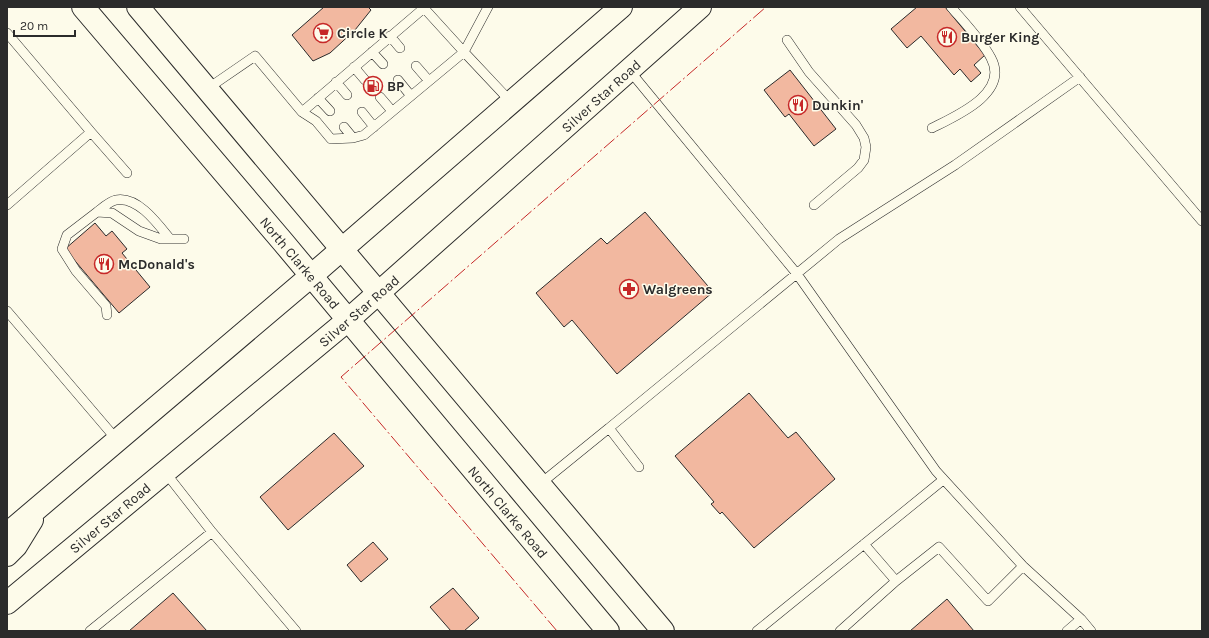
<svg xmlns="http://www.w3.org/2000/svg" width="1209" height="638" font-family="Karla,sans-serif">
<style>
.building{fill:#f2b8a0;stroke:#2b2b2b}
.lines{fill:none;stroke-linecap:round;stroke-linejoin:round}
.service-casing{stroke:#2b2b2b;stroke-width:10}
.tertiary-casing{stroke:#2b2b2b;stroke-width:24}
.secondary-casing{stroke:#2b2b2b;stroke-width:24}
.service{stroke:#fdfbea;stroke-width:9}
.tertiary{stroke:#fdfbea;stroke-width:22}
.secondary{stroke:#fdfbea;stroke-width:22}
.power{stroke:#c62828;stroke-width:1;stroke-dasharray:14 3 2 3;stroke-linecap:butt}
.labels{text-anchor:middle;stroke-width:3;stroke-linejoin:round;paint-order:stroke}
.poi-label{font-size:14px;font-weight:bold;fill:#2b2b2b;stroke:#fdfbea;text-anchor:start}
.street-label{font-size:14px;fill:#2b2b2b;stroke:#fdfbea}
</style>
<rect width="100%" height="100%" fill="#fdfbea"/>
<path class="building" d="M324,7H368L371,10L355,30L330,53L313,61L292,35Z
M917,7H945L985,55L974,65L981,73L971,82L960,69L954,75L921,36L907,48L891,29Z
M790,70L836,129L814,146L789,114L785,117L764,90Z
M645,212L713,292L617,374L572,320L564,327L536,293L601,238L607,244Z
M95,223L106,236L112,231L127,249L122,253L150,287L119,313L65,249Z
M749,393L788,438L796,432L835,479L754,548L722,512L720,514L711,504L714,502L675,456Z
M334,433L364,466L288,530L260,497Z
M373,542L388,559L361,582L347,565Z
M453,588L479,618L464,631H451L430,607Z
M173,593L207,631H129Z
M947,599L974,631H910Z"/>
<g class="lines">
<defs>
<path id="service" d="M1020,7L1202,221
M7,33L91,132L7,205
M390,36L400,48
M787,40L809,72L856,125L864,138L866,147L864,160L858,168L814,205
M372,52L383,64
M416,66L429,81
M354,67L365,80
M629,70L797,274L936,471L1023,566L1081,619L1067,631
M398,80L411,96
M336,82L347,95
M207,89L255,56L302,112L316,121L331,139L353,138L364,135L464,52L511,102
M380,97L392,111
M318,98L330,111
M302,112L424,8L464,52L488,7
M362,112L374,127
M344,127L353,138
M932,128C956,116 1010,93 991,58C983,42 963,21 951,7
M91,132L127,173
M97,212C102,208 110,201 116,200C138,196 158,224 170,239
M7,311L117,440
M107,315L106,306L76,271L62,249L67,235L97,212L112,213L139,231L161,239H184
M609,428L839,239L955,165L1080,77
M165,472L212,532L296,631
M540,484L609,428L639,467
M896,581L939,547L988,601L1023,566
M1081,619L1091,631
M90,631L212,532
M757,631L943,480
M840,631L896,581L864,544"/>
<path id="tertiary" d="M83,7L283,242L608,631
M138,7L663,631"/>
<path id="secondary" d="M7,534L311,276L621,7
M7,555L16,546L32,520
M7,603L348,320L700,7"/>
</defs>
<use href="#service" class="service-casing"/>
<use href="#tertiary" class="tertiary-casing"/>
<use href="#secondary" class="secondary-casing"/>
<use href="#service" class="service"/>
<use href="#tertiary" class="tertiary"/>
<use href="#secondary" class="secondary"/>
<path class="power" d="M557,631L341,377L766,7"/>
</g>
<defs>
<symbol id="supermarket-ring" viewBox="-11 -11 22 22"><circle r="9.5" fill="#fdfbea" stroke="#c62828" stroke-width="1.5"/><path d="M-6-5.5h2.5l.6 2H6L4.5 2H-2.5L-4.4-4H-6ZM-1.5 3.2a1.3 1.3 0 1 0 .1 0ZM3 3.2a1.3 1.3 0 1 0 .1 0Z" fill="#c62828"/></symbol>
<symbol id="restaurant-ring" viewBox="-11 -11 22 22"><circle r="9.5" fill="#fdfbea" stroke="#c62828" stroke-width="1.5"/><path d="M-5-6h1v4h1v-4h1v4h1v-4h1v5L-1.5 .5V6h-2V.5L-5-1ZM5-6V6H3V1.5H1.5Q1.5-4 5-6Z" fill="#c62828"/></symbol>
<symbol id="fuel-ring" viewBox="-11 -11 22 22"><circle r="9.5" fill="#fdfbea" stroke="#c62828" stroke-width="1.5"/><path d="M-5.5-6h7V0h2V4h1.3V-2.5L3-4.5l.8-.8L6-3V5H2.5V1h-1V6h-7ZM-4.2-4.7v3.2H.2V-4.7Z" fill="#c62828"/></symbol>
<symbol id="pharmacy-ring" viewBox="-11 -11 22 22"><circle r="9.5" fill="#fdfbea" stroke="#c62828" stroke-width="1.5"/><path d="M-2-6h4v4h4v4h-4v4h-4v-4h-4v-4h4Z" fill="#c62828"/></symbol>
</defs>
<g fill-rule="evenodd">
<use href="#supermarket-ring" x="312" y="22" width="22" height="22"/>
<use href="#restaurant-ring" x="936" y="26" width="22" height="22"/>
<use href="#fuel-ring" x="362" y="75" width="22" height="22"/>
<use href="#restaurant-ring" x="787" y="94" width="22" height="22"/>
<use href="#restaurant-ring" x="93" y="253" width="22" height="22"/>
<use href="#pharmacy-ring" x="618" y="278" width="22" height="22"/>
</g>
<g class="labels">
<g class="poi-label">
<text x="337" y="38">Circle K</text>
<text x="961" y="42">Burger King</text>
<text x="387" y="91">BP</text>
<text x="812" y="110">Dunkin'</text>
<text x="118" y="269">McDonald's</text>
<text x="643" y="294">Walgreens</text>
</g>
<g class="street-label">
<text transform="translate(601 96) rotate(-42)" y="5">Silver Star Road</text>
<text transform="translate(300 263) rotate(50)" y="5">North Clarke Road</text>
<text transform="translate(359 311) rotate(-41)" y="5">Silver Star Road</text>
<text transform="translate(508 512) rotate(50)" y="5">North Clarke Road</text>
<text transform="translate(110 518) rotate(-40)" y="5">Silver Star Road</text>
</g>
</g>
<rect width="1209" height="638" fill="none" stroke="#2b2b2b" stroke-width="16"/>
<path d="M14 30v6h61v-6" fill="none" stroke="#2b2b2b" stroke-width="2"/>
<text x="20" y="30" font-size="12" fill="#2b2b2b" stroke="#fdfbea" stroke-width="3" paint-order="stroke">20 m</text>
</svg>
